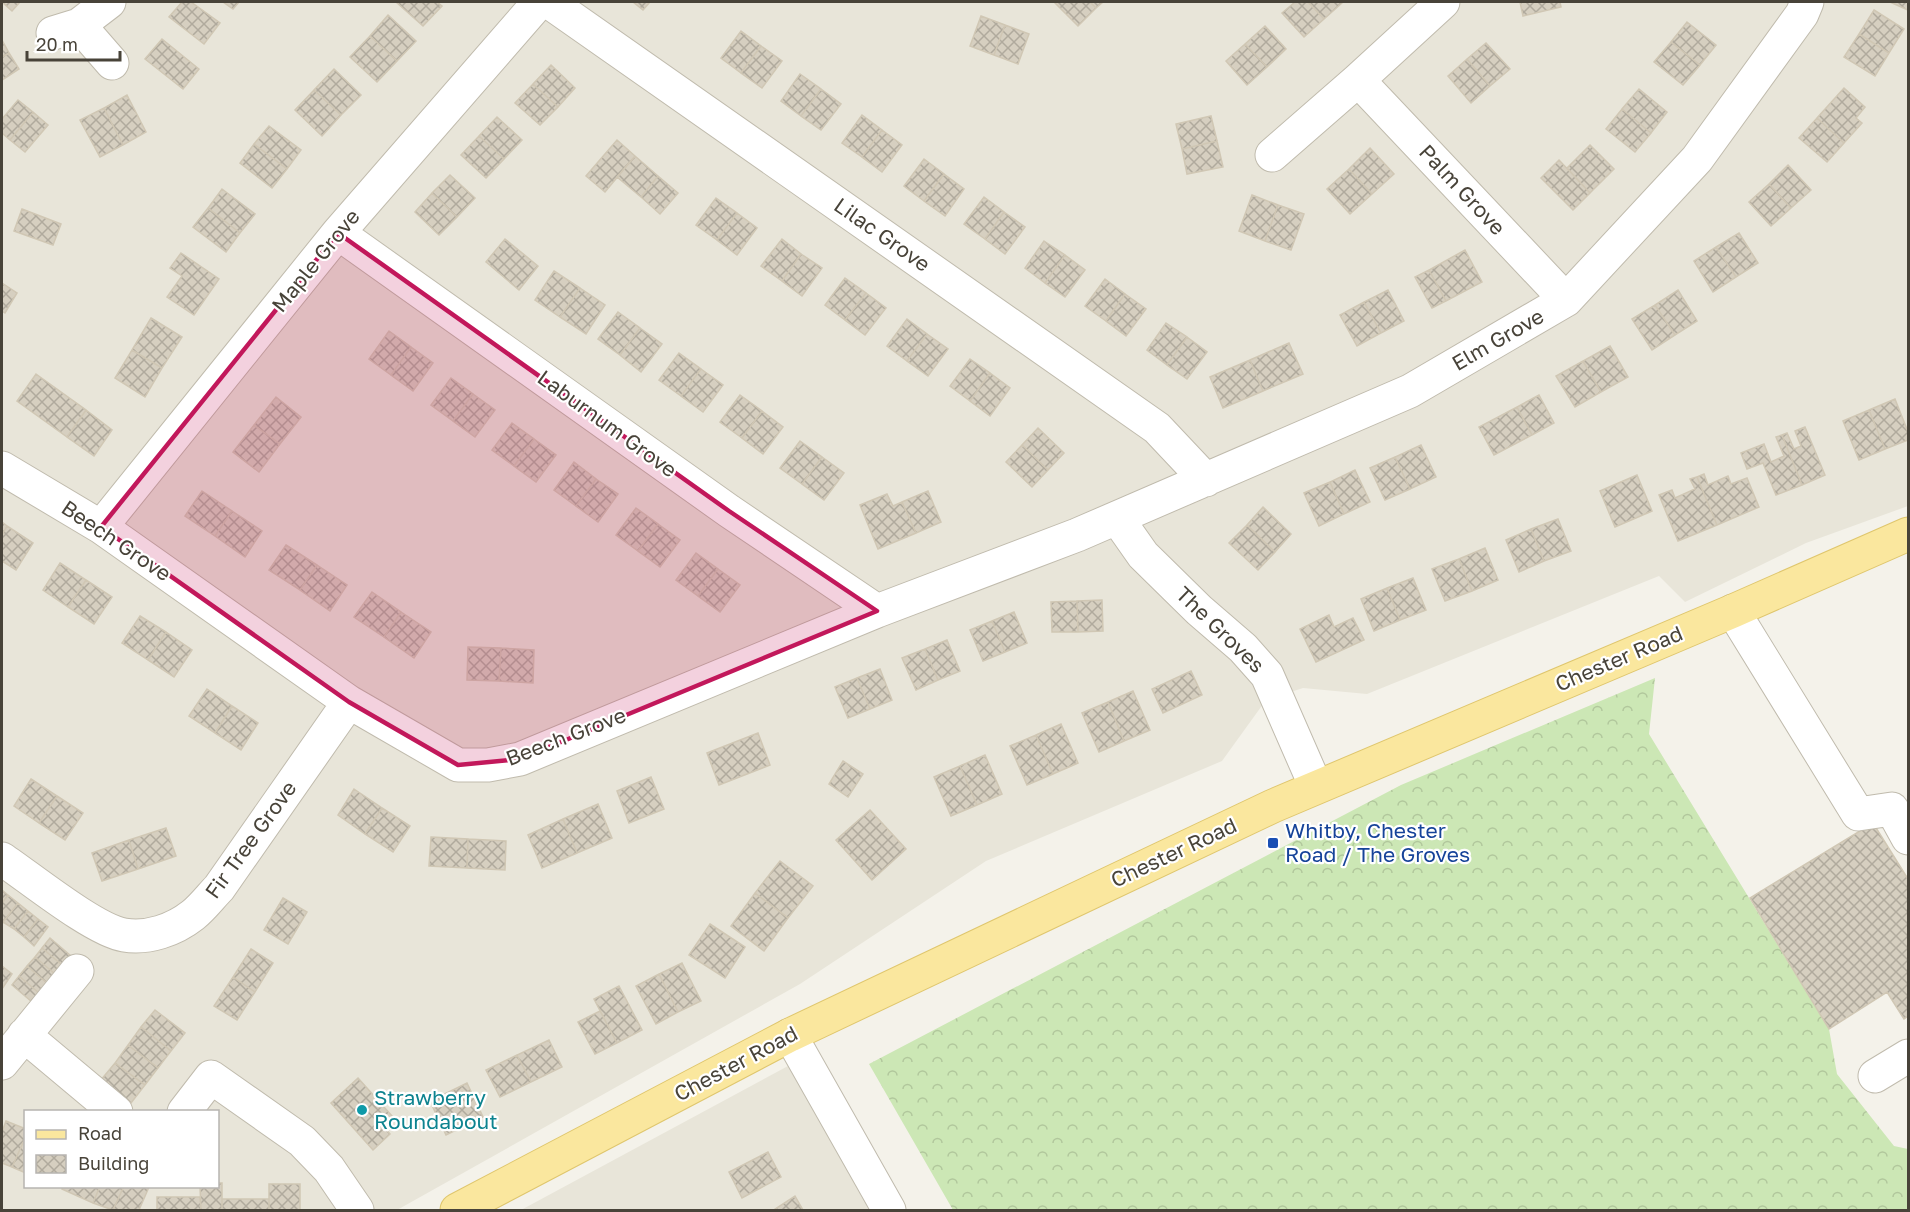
<svg xmlns="http://www.w3.org/2000/svg" width="1910" height="1212" font-family="'Golos Text',sans-serif">
<style>
.residential{fill:#e8e5d9;fill-rule:evenodd}
.forest{fill:url(#forest-crowns)}
.building{fill:url(#building-cross-hatch);stroke:#d0c7b4;stroke-width:1.5}
.lines{fill:none;stroke-linecap:round;stroke-linejoin:round}
.minor-casing{stroke:#c0bbad;stroke-width:35}
.major-casing{stroke:#dfc66d;stroke-width:35}
.minor{stroke:#fff;stroke-width:33}
.major{stroke:#fae79e;stroke-width:33}
.marked{fill:#c2185b;fill-opacity:0.2;stroke:#c2185b;stroke-width:4.5;stroke-linejoin:round}
.transit-dot{fill:#1a4fb4;stroke:#fff;stroke-width:2}
.culture-dot{fill:#0f9aa8;stroke:#fff;stroke-width:2}
.labels{text-anchor:middle;stroke-width:4.5;stroke-linejoin:round;paint-order:stroke}
.street-label{font-size:21px;fill:#484339;stroke:#fff}
.transit-label{font-size:21px;fill:#164399;stroke:#fff;text-anchor:start}
.culture-label{font-size:21px;fill:#0d838f;stroke:#fff;text-anchor:start}
</style>
<defs>
<pattern id="forest-crowns" width="20" height="18" patternUnits="userSpaceOnUse" patternTransform="scale(1.5)"><rect width="20" height="18" fill="#cce7b5"/><path d="M2 6a3 3 0 1 1 6 0M12 15a3 3 0 1 1 6 0" fill="none" stroke="#b1c79c"/></pattern>
<pattern id="building-cross-hatch" width="8" height="8" patternUnits="userSpaceOnUse" patternTransform="scale(1.5)"><rect width="8" height="8" fill="#d6cfc0"/><path d="M0 0l8 8M0 8l8-8" fill="none" stroke="#b0aa9d"/></pattern>
</defs>
<rect width="100%" height="100%" fill="#f4f2ea"/>
<path class="residential" d="M2,2H1908V506L1806,543L1685,602L1659,576L1367,694L1303,688L1266,700L1222,761L986,861L800,984L397,1210H2ZM26,1112H218V1186H26Z
M814,1052L903,1210H521Z"/>
<path class="forest" d="M1655,678L1649,734L1829,1029L1837,1074L1894,1146L1908,1149V1210H953L869,1064L1401,785Z"/>
<path class="building" d="M2,2H20L12,11Z
M182,2H191L220,23L204,44L169,17Z
M223,2H239L233,9Z
M396,2H437L442,6L423,26Z
M633,2H650L643,10Z
M1054,2H1090L1096,8L1078,26Z
M1090,2H1103L1096,8Z
M1295,2H1308L1324,19L1304,37L1282,13Z
M1308,2H1343L1324,19Z
M1520,2H1560L1561,7L1523,16Z
M1890,2H1908V10Z
M1874,10L1904,29L1889,53L1859,34Z
M388,15L416,41L397,61L370,36Z
M981,16L1005,25L994,55L970,46Z
M1687,22L1716,45L1700,65L1671,42Z
M1005,25L1029,34L1018,64L994,55Z
M1265,26L1286,49L1267,67L1245,44Z
M741,31L761,46L741,73L721,58Z
M1859,34L1889,53L1875,76L1844,57Z
M370,36L397,61L377,82L350,57Z
M162,39L199,69L183,89L145,59Z
M2,40L9,53L2,57Z
M1671,42L1700,65L1683,85L1654,62Z
M1486,43L1510,69L1490,86L1467,59Z
M1245,44L1267,67L1247,85L1226,61Z
M761,46L782,61L762,88L741,73Z
M9,53L19,69L2,80V57Z
M1467,59L1490,86L1471,103L1448,76Z
M551,65L575,88L558,107L533,84Z
M334,69L361,95L341,115L314,90Z
M800,74L821,89L801,116L781,101Z
M533,84L558,107L540,125L515,103Z
M1844,88L1865,107L1856,118L1862,123L1844,143L1817,118Z
M821,89L841,104L821,130L801,116Z
M1639,89L1667,112L1651,133L1622,109Z
M314,90L341,115L322,136L295,110Z
M127,95L146,132L123,145L104,108Z
M18,100L33,112L10,140L2,133V119Z
M104,108L123,145L100,157L80,120Z
M1622,109L1651,133L1635,152L1606,129Z
M33,112L48,125L25,152L10,140Z
M862,115L882,130L862,157L842,143Z
M1211,116L1217,141L1182,149L1176,124Z
M497,117L522,140L504,159L479,136Z
M1817,118L1844,143L1827,162L1799,138Z
M269,126L301,150L287,169L254,144Z
M882,130L902,145L882,172L862,157Z
M479,136L504,159L486,178L461,155Z
M617,140L635,156L605,192L586,176Z
M1217,141L1223,167L1187,174L1182,149Z
M254,144L287,169L272,188L240,163Z
M1590,145L1614,169L1590,193L1567,168Z
M1370,148L1394,174L1372,194L1349,169Z
M635,156L658,176L641,197L617,177Z
M924,159L944,174L924,201L904,186Z
M1559,160L1590,193L1573,210L1541,178Z
M1788,165L1811,190L1791,208L1769,184Z
M1349,169L1372,194L1350,214L1327,189Z
M944,174L964,189L945,216L924,201Z
M450,175L475,198L457,217L432,193Z
M658,176L678,193L660,214L641,197Z
M1769,184L1791,208L1771,226L1749,202Z
M222,189L255,214L240,233L208,208Z
M432,193L457,217L439,235L415,212Z
M1252,195L1278,205L1265,241L1239,231Z
M984,197L1004,212L985,239L964,224Z
M716,198L737,213L717,240L696,225Z
M1278,205L1304,214L1291,250L1265,241Z
M208,208L240,233L226,252L193,227Z
M22,209L61,224L53,245L14,231Z
M1004,212L1025,227L1005,254L985,239Z
M737,213L757,228L737,255L717,240Z
M1739,233L1758,263L1736,277L1716,247Z
M505,239L538,266L519,290L486,262Z
M782,239L801,254L782,281L761,266Z
M1044,241L1065,255L1045,283L1025,268Z
M1716,247L1736,277L1713,292L1694,261Z
M1465,250L1482,282L1446,301L1429,270Z
M181,253L219,279L194,315L167,297L182,276L170,268Z
M801,254L822,268L802,296L782,281Z
M1065,255L1085,270L1065,297L1045,283Z
M1429,270L1446,301L1432,308L1415,277Z
M554,271L580,288L560,317L535,300Z
M845,278L866,293L845,320L825,305Z
M1105,279L1125,294L1106,321L1085,306Z
M2,283L17,293L5,313L2,311Z
M580,288L605,305L586,334L560,317Z
M1388,290L1404,321L1381,333L1364,302Z
M1678,290L1697,321L1675,335L1655,305Z
M866,293L886,308L865,335L845,320Z
M1125,294L1146,309L1126,336L1106,321Z
M1364,302L1381,333L1357,346L1340,315Z
M1655,305L1675,335L1652,350L1632,319Z
M618,312L640,328L620,355L598,339Z
M151,318L182,337L162,368L132,350Z
M907,319L927,334L907,361L887,346Z
M1166,323L1187,337L1167,365L1147,350Z
M640,328L662,344L641,372L620,355Z
M389,331L411,347L391,375L369,359Z
M927,334L948,349L928,376L907,361Z
M1187,337L1207,352L1187,379L1167,365Z
M1289,343L1303,374L1263,391L1250,360Z
M1610,346L1628,377L1601,392L1583,361Z
M411,347L433,363L413,391L391,375Z
M132,350L162,368L145,397L115,378Z
M679,353L701,369L681,396L659,380Z
M970,359L990,373L970,401L950,386Z
M1250,360L1263,391L1223,408L1210,377Z
M1583,361L1601,392L1575,407L1556,376Z
M701,369L723,385L703,412L681,396Z
M990,373L1010,388L990,416L970,401Z
M36,374L86,410L67,437L17,401Z
M451,378L473,394L453,421L431,405Z
M473,394L495,410L475,437L453,421Z
M740,395L762,411L742,438L720,422Z
M1539,395L1554,423L1532,435L1517,407Z
M276,397L301,417L280,444L254,425Z
M1895,399L1908,432V440L1885,449L1869,410Z
M1517,407L1532,435L1494,455L1479,427Z
M86,410L112,430L94,456L67,437Z
M1869,410L1885,449L1859,460L1843,421Z
M762,411L783,427L763,454L742,438Z
M512,423L534,439L514,466L492,450Z
M254,425L280,444L259,472L233,452Z
M1805,427L1825,475L1802,485L1782,435L1787,433L1794,449L1801,446L1795,431Z
M1038,428L1064,453L1048,470L1022,445Z
M1782,435L1802,485L1776,495L1763,463L1747,469L1741,453L1764,444L1771,462L1784,456L1776,437Z
M534,439L556,455L536,482L514,466Z
M800,441L822,457L802,484L780,468Z
M1022,445L1048,470L1032,487L1006,462Z
M1421,445L1436,477L1410,489L1395,457Z
M822,457L844,473L824,500L802,484Z
M1395,457L1410,489L1385,500L1370,468Z
M574,462L596,479L576,506L554,490Z
M1355,470L1370,502L1344,514L1330,482Z
M1704,474L1708,485L1728,476L1731,484L1747,478L1759,507L1717,525L1697,477Z
M1637,475L1652,511L1615,527L1600,491Z
M1697,477L1717,525L1678,541L1659,495L1672,490L1675,498L1695,489L1690,479Z
M596,479L618,494L598,522L576,506Z
M1330,482L1344,514L1319,526L1304,493Z
M202,491L232,511L215,536L185,516Z
M928,491L941,522L916,533L902,502Z
M887,494L893,506L902,502L916,533L878,549L860,505Z
M1263,507L1291,534L1275,552L1247,525Z
M636,508L658,524L638,551L616,535Z
M232,511L262,531L245,557L215,536Z
M1558,519L1571,551L1544,561L1531,529Z
M2,522L7,526L2,535Z
M658,524L680,540L660,567L638,551Z
M1247,525L1275,552L1258,570L1229,543Z
M7,526L33,543L16,570L2,561V535Z
M1531,529L1544,561L1519,572L1506,540Z
M286,545L317,565L300,590L269,570Z
M1485,548L1498,580L1472,591L1459,559Z
M696,553L718,569L698,596L676,580Z
M1459,559L1472,591L1445,601L1432,569Z
M60,563L86,580L68,607L43,590Z
M317,565L347,585L330,611L300,590Z
M718,569L740,585L720,612L698,596Z
M1413,578L1426,610L1400,620L1387,588Z
M86,580L112,597L94,624L68,607Z
M1387,588L1400,620L1374,631L1361,599Z
M372,592L401,612L384,637L354,617Z
M1102,600L1103,631L1078,632L1077,601Z
M1077,601L1078,632H1052L1051,602Z
M401,612L431,632L414,658L384,637Z
M1014,612L1027,643L1005,652L992,621Z
M1329,615L1334,627L1353,618L1364,640L1316,662L1300,629Z
M140,616L166,632L148,660L122,643Z
M992,621L1005,652L983,661L970,630Z
M166,632L192,650L174,677L148,660Z
M947,640L960,671L938,680L925,649Z
M468,647L501,648L499,681L467,680Z
M501,648L534,650L533,683L499,681Z
M925,649L938,680L916,690L902,658Z
M880,669L892,700L870,709L857,678Z
M1191,671L1202,695L1163,713L1152,689Z
M857,678L870,709L848,718L835,687Z
M207,689L232,706L215,733L189,716Z
M1133,691L1150,730L1124,741L1108,702Z
M1108,702L1124,741L1099,752L1082,713Z
M232,706L258,723L241,750L215,733Z
M1061,724L1078,763L1053,774L1036,735Z
M758,733L770,765L719,785L707,753Z
M1036,735L1053,774L1027,785L1010,746Z
M985,755L1002,794L977,805L960,766Z
M843,761L863,774L848,797L829,784Z
M960,766L977,805L951,816L934,777Z
M651,777L664,809L629,823L617,791Z
M31,779L57,796L39,823L14,806Z
M354,789L382,808L365,834L338,815Z
M57,796L83,813L65,840L39,823Z
M598,804L612,838L577,853L563,819Z
M382,808L410,826L393,852L365,834Z
M870,810L906,849L872,880L836,840Z
M563,819L577,853L542,868L528,835Z
M1873,823L1908,879V1016L1904,1019L1887,992L1829,1029L1750,898Z
M166,828L176,856L138,869L129,840Z
M431,837L468,839L467,868L429,866Z
M468,839L506,841L505,870L467,868Z
M129,840L138,869L102,881L92,853Z
M780,861L813,886L788,918L755,893Z
M2,890L8,895L2,903Z
M755,893L788,918L764,951L731,926Z
M8,895L18,903L3,922L2,920V903Z
M283,898L307,912L288,944L264,930Z
M18,903L28,911L14,929L3,922Z
M28,911L38,919L24,937L14,929Z
M38,919L48,927L34,946L24,937Z
M710,924L745,947L725,978L689,955Z
M50,938L70,955L62,965L42,948Z
M42,948L62,965L55,974L35,957Z
M251,949L273,963L255,992L233,977Z
M35,957L55,974L47,983L27,966Z
M682,963L701,1001L678,1012L659,974Z
M2,966L12,974L2,989Z
M27,966L47,983L39,993L19,976Z
M659,974L678,1012L656,1024L636,986Z
M19,976L39,993L32,1002L12,985Z
M233,977L255,992L237,1020L214,1006Z
M619,986L642,1030L617,1043L594,999Z
M155,1010L185,1033L171,1051L141,1027Z
M600,1011L617,1043L595,1054L578,1022Z
M141,1027L171,1051L158,1068L128,1045Z
M549,1040L562,1067L531,1082L517,1055Z
M128,1045L158,1068L145,1085L115,1063Z
M517,1055L531,1082L500,1097L486,1070Z
M115,1063L145,1085L131,1103L101,1080Z
M358,1078L392,1116L382,1125L390,1134L373,1150L331,1103Z
M467,1083L483,1117L446,1135L430,1101Z
M6,1121L26,1129V1136L12,1167L2,1163V1132Z
M26,1136V1173L12,1167Z
M768,1152L781,1177L742,1198L729,1172Z
M218,1183H222V1210H201L200,1186H218Z
M269,1184H300V1210H269Z
M63,1186H100L93,1203L62,1189Z
M100,1186H124L113,1210L93,1203Z
M124,1186L149,1187L139,1210H113Z
M795,1196L803,1210H776L775,1209Z
M157,1197H200L201,1210H157Z
M222,1199H269V1210H222Z"/>
<g class="lines">
<defs>
<path id="minor" d="M549,2L1157,428L1206,480
M79,25L112,63
M53,33L79,25L109,2
M1358,80L1443,2
M1272,155L1358,80L1566,300
M338,233L729,511L877,611
M2,468L101,527L349,702L458,765H488L520,759L877,611L1077,535L1410,391L1566,300L1697,159L1802,14L1807,2
M1117,518L1143,555L1199,610L1243,648L1267,675L1316,787
M101,527L338,233L539,2
M1733,611L1858,814L1892,809L1908,838
M2,859C29,877 94,930 124,935C148,939 174,930 193,915C203,907 211,896 219,888L349,702
M24,1035L116,1112
M790,1035L889,1210
M2,1063L77,971
M1875,1076L1908,1056
M184,1112L211,1077L302,1141L329,1169L357,1210"/>
<path id="major" d="M457,1210L790,1035L1273,806L1733,611L1908,534"/>
</defs>
<use href="#minor" class="minor-casing"/>
<use href="#major" class="major-casing"/>
<use href="#minor" class="minor"/>
<use href="#major" class="major"/>
</g>
<path class="marked" d="M338,233L729,511L877,611L520,759L458,765L349,702L101,527Z"/>
<rect class="transit-dot" x="1267" y="837" width="12" height="12" rx="3"/>
<circle class="culture-dot" cx="362" cy="1110" r="6"/>
<g class="labels">
<g class="street-label">
<text transform="translate(1462 190) rotate(47)" y="7">Palm Grove</text>
<text transform="translate(882 235) rotate(35)" y="7">Lilac Grove</text>
<text transform="translate(316 261) rotate(-51)" y="7">Maple Grove</text>
<text transform="translate(1498 340) rotate(-30)" y="7">Elm Grove</text>
<text transform="translate(607 424) rotate(36)" y="7">Laburnum Grove</text>
<text transform="translate(116 541) rotate(34)" y="7">Beech Grove</text>
<text transform="translate(1220 630) rotate(44)" y="7">The Groves</text>
<text transform="translate(1619 659) rotate(-23)" y="7">Chester Road</text>
<text transform="translate(566 737) rotate(-21)" y="7">Beech Grove</text>
<text transform="translate(251 840) rotate(-54)" y="7">Fir Tree Grove</text>
<text transform="translate(1174 853) rotate(-25)" y="7">Chester Road</text>
<text transform="translate(736 1064) rotate(-28)" y="7">Chester Road</text>
</g>
<g class="transit-label">
<text x="1285" y="838">Whitby, Chester<tspan x="1285" dy="24">Road / The Groves</tspan></text>
</g>
<g class="culture-label">
<text x="374" y="1105">Strawberry<tspan x="374" dy="24">Roundabout</tspan></text>
</g>
</g>
<rect width="1910" height="1212" fill="none" stroke="#484339" stroke-width="6"/>
<rect x="24" y="1110" width="195" height="78" fill="#ffffff" stroke="#b6b4b0" stroke-width="1.5"/>
<rect x="36" y="1130" width="30" height="9" fill="#fae79e" stroke="#b6b4b0" stroke-width="1.5"/>
<text x="78" y="1140" font-size="18" fill="#484339">Road</text>
<rect x="36" y="1155" width="30" height="18" fill="url(#building-cross-hatch)" stroke="#b6b4b0" stroke-width="1.5"/>
<text x="78" y="1170" font-size="18" fill="#484339">Building</text>
<path d="M27 51v9h93v-9" fill="none" stroke="#484339" stroke-width="3"/>
<text x="36" y="51" font-size="18" fill="#484339" stroke="#ffffff" stroke-width="4.5" paint-order="stroke">20 m</text>
</svg>
